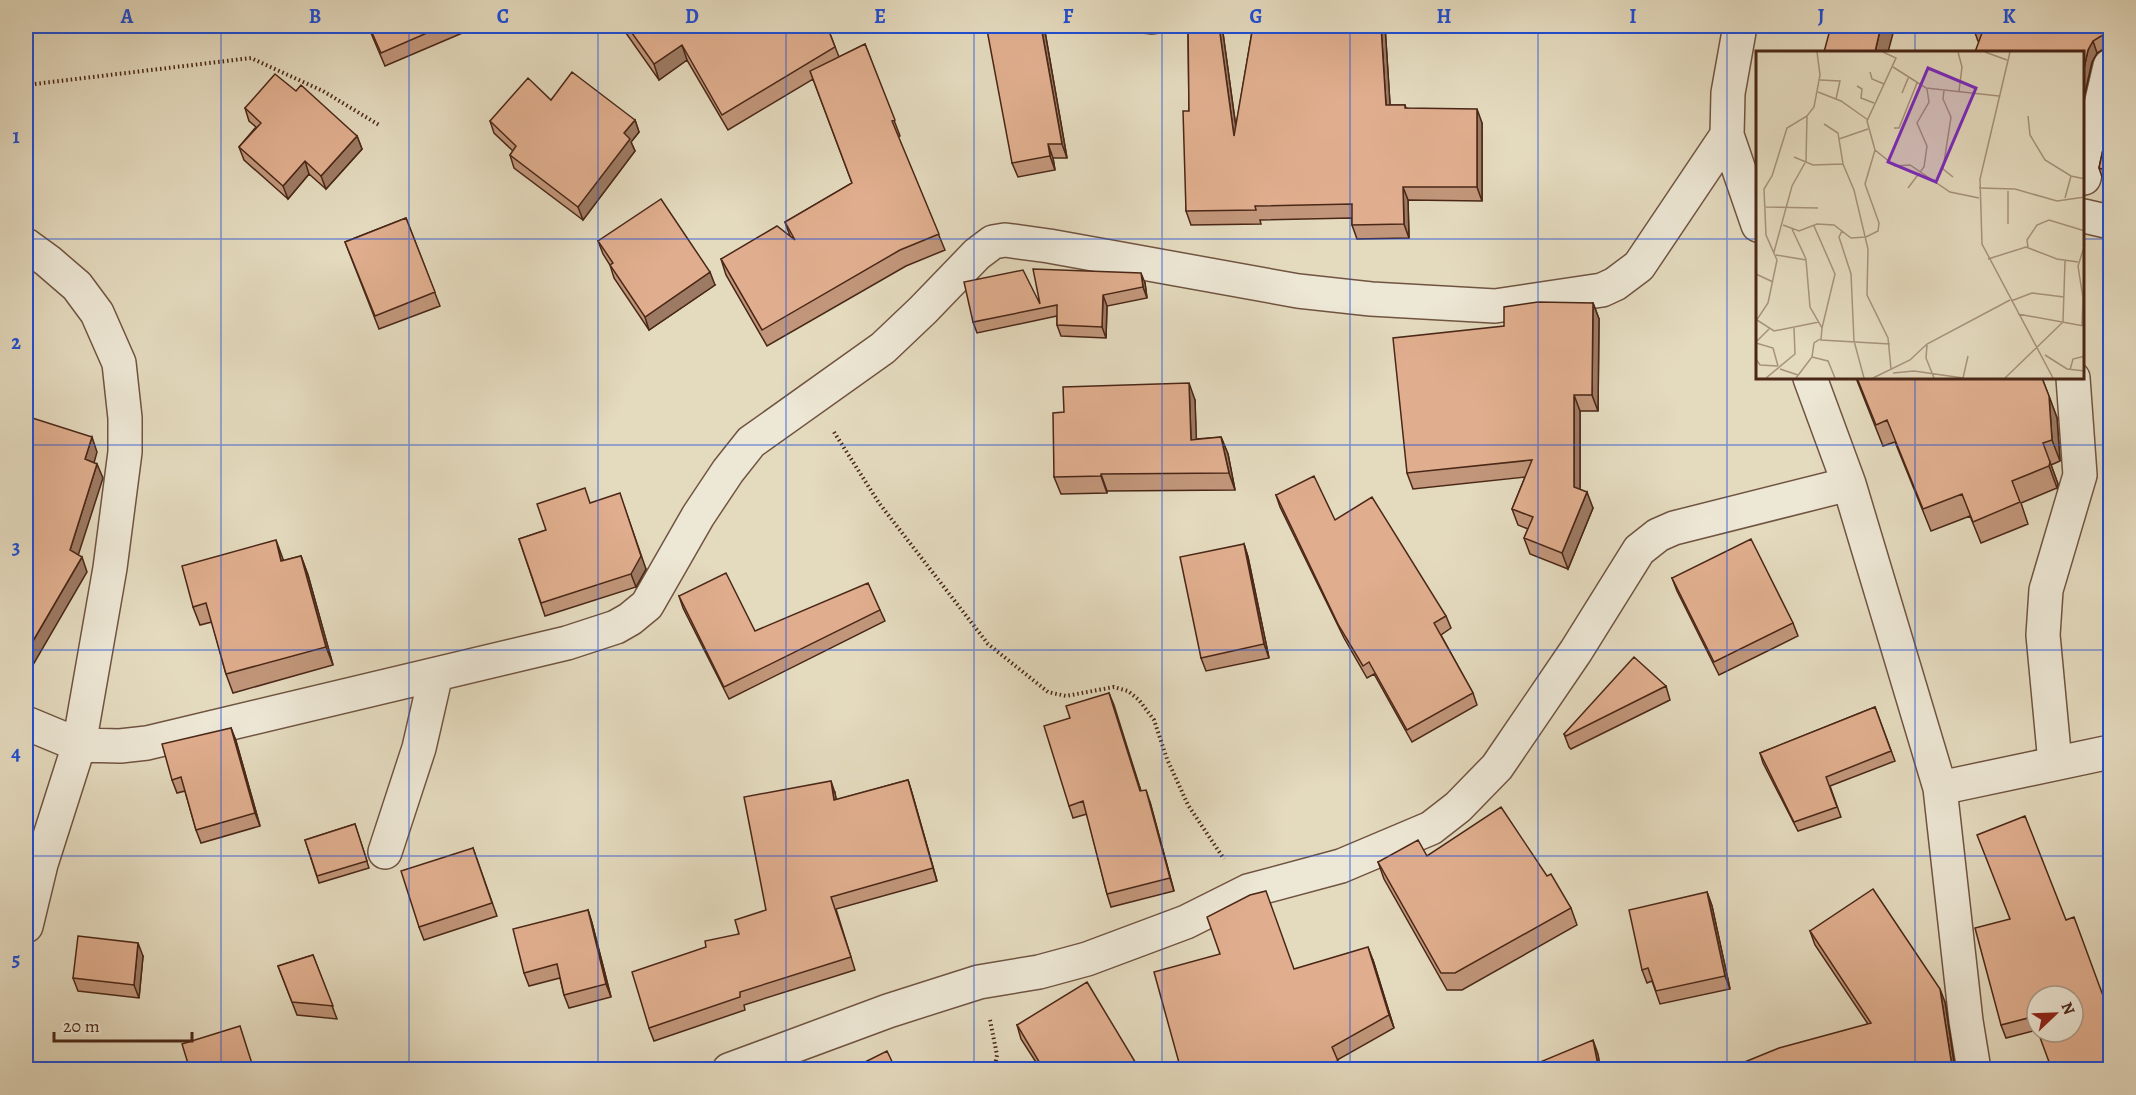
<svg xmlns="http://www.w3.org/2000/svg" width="2136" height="1095" font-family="Alegreya,serif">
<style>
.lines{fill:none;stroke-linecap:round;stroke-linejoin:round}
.minor-casing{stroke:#705441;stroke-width:36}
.path{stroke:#4a2717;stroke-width:4;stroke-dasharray:1.5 3;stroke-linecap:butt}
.minor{stroke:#ede7d5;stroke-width:33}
.wall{fill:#c1967a;stroke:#4a2717;stroke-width:1.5}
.shaded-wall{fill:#9d7a63;stroke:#4a2717;stroke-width:1.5}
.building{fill:#e0ae8e;stroke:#4a2717;stroke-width:1.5}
.grid{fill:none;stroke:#1d4ed8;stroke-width:1.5;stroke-opacity:0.55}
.inset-road{fill:none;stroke:#a6927b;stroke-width:1.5}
.view{fill:#7b2cbf;fill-opacity:0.15;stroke:#7b2cbf;stroke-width:3}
.inset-edge{fill:none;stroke:#4a2717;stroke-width:3}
.neatline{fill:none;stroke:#1d4ed8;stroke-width:2}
.grid-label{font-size:20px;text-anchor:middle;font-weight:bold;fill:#1d4ed8}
</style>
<rect width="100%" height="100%" fill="#e4dabe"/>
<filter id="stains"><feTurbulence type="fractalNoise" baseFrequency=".00333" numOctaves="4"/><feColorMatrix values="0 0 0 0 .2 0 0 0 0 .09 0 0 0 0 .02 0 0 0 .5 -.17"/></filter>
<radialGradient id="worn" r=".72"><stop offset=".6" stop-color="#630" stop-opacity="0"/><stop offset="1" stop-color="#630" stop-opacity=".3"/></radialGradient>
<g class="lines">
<defs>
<path id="minor" d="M1740,26L1728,93L1727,135L1758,225
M2084,178L2110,66
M2084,216L2110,222
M26,245L48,261L77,286L97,313L119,363L125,418V452L110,568L79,745L41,864L26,926
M1810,378L1849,484L1940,788L1966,1021L1974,1070
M26,723L79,745L120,746L147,743L567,643L616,627L630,619L647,605L698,516L728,471L751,442L883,348L923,310L977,254L993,242L1005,240L1049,246L1298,291L1371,299L1495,306L1602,290L1615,284L1639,266L1727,135
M2055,763L2043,635L2046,590L2080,475L2073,378
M1940,788L2110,752
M385,852L419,748L436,674
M729,1070L888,1011L979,982L1039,972L1087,959L1186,922L1248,891L1341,866L1431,828L1458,807L1497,767L1576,651L1639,550L1658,535L1674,528L1849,484"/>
</defs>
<use href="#minor" class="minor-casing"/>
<path class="path" d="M26,85L251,58L323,91L379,125
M834,432L879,503L988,644L1048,692L1066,696L1114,687L1128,691L1139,700L1154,720L1167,759L1188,805L1224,859
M990,1020L997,1055L994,1070"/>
<use href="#minor" class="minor"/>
</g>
<path class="wall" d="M368,26H465L467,31L385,66Z
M621,26H827L839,57L865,44L900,136L898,137L945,250L906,266L767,346L726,275L721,259L790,236L785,222L852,183L813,79L728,130L687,60L659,80Z
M1002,26H1044L1067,158H1053L1055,170L1018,177L1012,163Z
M1064,26H1222L1236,127L1253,26H1385L1390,105H1405L1406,108L1482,123V201L1408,200L1409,238L1357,239L1352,225V218L1260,220L1261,224L1191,225L1186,211L1189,111L1188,30L1152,34Z
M2110,26V48H2105L2097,53L2092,62L2084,97V52L1979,42L1978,41L1974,30Z
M296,91L357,136L362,149L326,189L309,174L288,199L244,160L239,147L256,127L249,121L245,108Z
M551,100L635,120L639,132L631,142L635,151L583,220L514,168L510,155L513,151L494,133L490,121Z
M2110,117V182L2103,180L2099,168Z
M406,218L440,306L379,329L345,242Z
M598,241L715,285L649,330L614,278L610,265L603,254Z
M1145,283L1147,298L1107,306L1106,338L1061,336L1057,325V316L977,333L973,322L1040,304Z
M1593,303L1599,319L1598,411H1580V489L1593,508L1568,569L1530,554L1524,538L1528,529L1518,525L1512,509L1525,477L1413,489L1407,473L1504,326Z
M1856,378H2042L2057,418L2060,461L2051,465L2058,484L2057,488L2021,503L2028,524L1981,543L1970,516L1931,531L1895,442L1883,446Z
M1195,400L1196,439L1221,437L1228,454L1235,490L1107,491V493L1061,494L1054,477L1064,412Z
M1276,495L1335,520L1446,616L1451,628L1441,635L1473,693L1477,705L1412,742L1374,674L1367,678L1344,638L1280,507Z
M590,503L646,569L636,587L545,616L519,539L546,530Z
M1244,544L1248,557L1269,658L1206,671L1201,658Z
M301,556L308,575L333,665L233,693L226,674L212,622L200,625L193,607L283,561Z
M1672,578L1793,623L1798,636L1719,675L1677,591Z
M679,596L755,631L880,610L885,621L729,699L683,608Z
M1666,686L1670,700L1571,749L1569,747L1564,734Z
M1109,693L1141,791L1150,802L1174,891L1111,907L1107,894L1087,814L1073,818L1069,806L1070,718Z
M1875,707L1895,761L1830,786L1841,817L1798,831L1763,763L1760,753Z
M231,728L236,741L260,826L201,843L196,830L185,791L177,793L172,780Z
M908,780L912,793L937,881L836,909L855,970L744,1005L745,1010L654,1041L649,1028L706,947L739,934L766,910L835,793L836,800Z
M355,824L369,868L319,883L305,840Z
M473,848L497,916L424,940L419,927Z
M1427,856L1547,876L1571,908L1577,925L1462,990H1447L1384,879L1378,862Z
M1707,892L1712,906L1730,989L1660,1004L1652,981L1647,983L1642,970Z
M588,910L592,923L611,997L569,1008L564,995L560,978L529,986L524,973Z
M2066,920L2109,1012L2110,1070L2037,1030L2006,1038L2001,1025Z
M1810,931L1945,1002L1955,1067L1868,1024L1815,945Z
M313,955L337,1019L297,1015L278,966Z
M143,956L139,998L78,991L73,978Z
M1373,960L1394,1028L1337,1060L1341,1070H1181L1294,969Z
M1017,1025L1140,1070H1041L1021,1039Z"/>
<path class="shaded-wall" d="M1041,26H1044L1067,158L1062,144Z
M1219,26H1222L1239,150L1234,136Z
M1381,26H1385L1391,119L1386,105Z
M1881,26H1895L1888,52H1875Z
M2093,41L2097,53L2092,62L2084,97V68L2088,50Z
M682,45L687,60L659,80L654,64Z
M1477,109L1482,123V201L1477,187Z
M635,120L639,132L631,142L635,151L583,220L578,207L624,133Z
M357,136L362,149L326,189L321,176Z
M1048,144L1053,158L1055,170L1050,156Z
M305,161L309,174L288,199L283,186Z
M1403,187L1408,200L1409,238L1404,224Z
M710,272L715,285L649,330L645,317Z
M1141,273L1145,283L1147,298L1143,287Z
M1103,295L1107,306L1106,338L1102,327Z
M1593,303L1599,319L1598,411L1592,395Z
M1189,383L1195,400L1197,457L1191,440Z
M1574,395L1580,411V503L1574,487Z
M2049,396L2057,418L2060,461L2052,440Z
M92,437L97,452L91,474L85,459Z
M1221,437L1228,454L1235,490L1229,473Z
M2050,462L2058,484L2057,488L2049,466Z
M97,464L103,478L75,565L70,550Z
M1101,474L1107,491V493L1101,476Z
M1587,492L1593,508L1568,569L1562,553Z
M624,506L646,569L636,587L631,574Z
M276,540L283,559L288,580L281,561Z
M1244,544L1248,557L1269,658L1264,644Z
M301,556L308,575L333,665L326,647Z
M82,557L87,572L26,677V653Z
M1109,693L1114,705L1145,804L1140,791Z
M231,728L236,741L260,826L255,813Z
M908,780L912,793L937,881L933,868Z
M831,781L835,793L839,813L834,800Z
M1146,790L1150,802L1174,891L1170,878Z
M1707,892L1712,906L1730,989L1725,976Z
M588,910L592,923L611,997L606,984Z
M138,943L143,956L139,998L134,985Z
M1368,947L1373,960L1394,1028L1389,1015Z
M1940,989L1945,1002L1955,1070L1951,1060Z
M1593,1040L1598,1054L1601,1070H1599Z"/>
<path class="building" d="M369,26H443L381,53Z
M627,26H827L835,47L722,115L682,45L654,64Z
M1002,26H1041L1062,144H1048L1050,156L1012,163L987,30L1002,27Z
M1188,26H1219L1234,136L1253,26H1381L1386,105H1405V108L1477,109V187H1403L1404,224L1352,225V204L1255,206L1256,210L1186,211L1183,111H1189Z
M1831,26H1881L1875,52H1824Z
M1975,26H2110V36H2101L2093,41L2088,50L2084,68V52H1975L1982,33L1974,30Z
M865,44L895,120L892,121L939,234L900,250L762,330L721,259L777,226L795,240L785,222L852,183L810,71Z
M572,72L635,120L624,133L630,139L578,207L510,155L516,146L490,121L528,78L551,100Z
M275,74L296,91L301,85L357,136L321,176L305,161L283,186L239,147L261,123L245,108Z
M2110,117V172L2099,168Z
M661,199L710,272L645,317L610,265L613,263L598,241Z
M406,218L435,292L375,316L345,242Z
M1033,269L1141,273L1143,287L1103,295L1102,327L1057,325V305L973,322L964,282L1023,270L1040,304Z
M1538,302L1593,303L1592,395H1574V487L1587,492L1562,553L1524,538L1533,517L1512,509L1532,460L1407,473L1393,338L1504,326V307Z
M1857,378H2042L2049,396L2052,440L2043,443L2050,462L2049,466L2012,481L2020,502L1973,522L1962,494L1923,509L1887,420L1876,425Z
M1189,383L1191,440L1221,437L1229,473L1101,474V476L1054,477L1053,413L1064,412L1063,387Z
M26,416L92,437L85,459L97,464L70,550L82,557L26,653Z
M1314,476L1335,520L1372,497L1446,616L1434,623L1473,693L1407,730L1369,662L1363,666L1339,626L1276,495Z
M585,488L590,503L620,493L641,556L631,574L541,603L519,539L546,530L537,504Z
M1751,539L1793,623L1714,662L1672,578Z
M276,540L281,561L301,556L326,647L226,674L206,603L193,607L182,566Z
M1244,544L1264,644L1201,658L1180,557Z
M726,573L755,631L868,583L880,610L724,687L679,596Z
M1634,657L1666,686L1566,736L1564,734Z
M1109,693L1140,791L1146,790L1170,878L1107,894L1083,801L1069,806L1044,726L1070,718L1066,706Z
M1875,707L1891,751L1826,777L1837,807L1794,822L1760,753Z
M231,728L255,813L196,830L181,777L172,780L162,744Z
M908,780L933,868L831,897L851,957L740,992V997L649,1028L632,972L706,947L705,941L739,934L735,920L766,910L744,797L831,781L834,800Z
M1501,807L1547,876L1551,874L1571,908L1455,973H1441L1378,862L1418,840L1427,856Z
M2025,816L2066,920L2074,917L2109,1012L2110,1011V1070H2052L2038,1032H2073V996H2037V1030L2032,1017L2001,1025L1975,928L2010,919L1977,835Z
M355,824L367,861L317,876L305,840Z
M473,848L492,903L419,927L401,871Z
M1873,889L1940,989L1951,1060L1956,1070H1725L1779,1048L1871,1023L1810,931Z
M1266,891L1294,969L1368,947L1389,1015L1332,1047L1338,1061L1317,1067L1318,1070H1181L1154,972L1220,954L1207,917L1250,895Z
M1707,892L1725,976L1656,991L1648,968L1642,970L1629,910Z
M588,910L606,984L564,995L557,964L524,973L513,929Z
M78,936L138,943L134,985L73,978Z
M313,955L333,1006L292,1002L278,966Z
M1087,982L1140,1070H1044L1017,1025Z
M240,1026L254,1070H190L182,1044Z
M1593,1040L1599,1070H1521Z
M887,1051L896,1070H849Z"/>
<path class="grid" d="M221,26V1070M409,26V1070M598,26V1070M786,26V1070M974,26V1070M1162,26V1070M1350,26V1070M1538,26V1070M1727,26V1070M1915,26V52M26,239H1758M2084,239H2110M1915,378V1070M26,445H2110M26,650H2110M26,856H2110"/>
<g transform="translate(1756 51)">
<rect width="328" height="328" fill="#e4dabe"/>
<path class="inset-road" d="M127,1L140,7L111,70L119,99L139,115L154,114L194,141L223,147M202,1L206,16L203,40M229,1L251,9M254,1L224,128L226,193L297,327M137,16L170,37L243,45M114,21L116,28L128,33M64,29L84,30L80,48M101,35L106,38L105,47L118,52M188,39L187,48L195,66L187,118L197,126M62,41L85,50L112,69M146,42L153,25M272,65L274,84L289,109L315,125L329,128M68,73L82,82L87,113L98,139L112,198L111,244L132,287L135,318M138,77H143L161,32M83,88L112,78M38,106L57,114L87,113M152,137L168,116L171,95L161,72L173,51L171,38M223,137L259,138L301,150L329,146M252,140V173M309,147L315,125M8,156L62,157M27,174L43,180L61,173L78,174L95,187L110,186L122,180L123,172L109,133L119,99M58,175L79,223L66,277M36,178L50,208M86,180L83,186L95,223L98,290L108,327M272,196L271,189L281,174L293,169L329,180M18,201L36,135L50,110L51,65M20,204L50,209L54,256L66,277L65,289L134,293M232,208L270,196L301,208L322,211M0,223L17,231M255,250L276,242L308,246M262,263L328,275M1,269L18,280L63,271M0,270L12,252L21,209L10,184L8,138L16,125L31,77L51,65L58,56L64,24L61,1M326,275L327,247L322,215L329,193M0,291L13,278M0,292L17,297L22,315M171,294L170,307L178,327M289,304L311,318L329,320M56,306L72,310L79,327M0,308L4,314L22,315M24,318L42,324M314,319L317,308L329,305M137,322L158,320L207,327M10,327L39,303L38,277M40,327L56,306L58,292L64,288M117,327L154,309L171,293L254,249M207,327L212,305M249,327L307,271L309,210"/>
<path class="view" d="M172,17L220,37L180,131L132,111Z"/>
<rect width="328" height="328" class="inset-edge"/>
</g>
<rect width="2136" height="1095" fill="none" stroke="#e4dabe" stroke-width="66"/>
<g transform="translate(2055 1014) rotate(67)"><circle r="28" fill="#ede7d5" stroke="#ac9a89" stroke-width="1.5"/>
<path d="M0-4.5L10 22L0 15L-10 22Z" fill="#8f2418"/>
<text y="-9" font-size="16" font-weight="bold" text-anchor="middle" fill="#4a2717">N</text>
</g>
<path d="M54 1032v9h138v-9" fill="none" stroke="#4a2717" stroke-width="3"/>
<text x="63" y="1032" font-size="18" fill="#4a2717" stroke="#ede7d5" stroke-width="4.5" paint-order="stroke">20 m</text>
<rect x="33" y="33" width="2070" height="1029" class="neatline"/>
<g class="grid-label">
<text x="127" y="23">A</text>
<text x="315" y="23">B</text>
<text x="503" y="23">C</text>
<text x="692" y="23">D</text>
<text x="880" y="23">E</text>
<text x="1068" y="23">F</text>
<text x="1256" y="23">G</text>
<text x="1444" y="23">H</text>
<text x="1633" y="23">I</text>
<text x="1821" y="23">J</text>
<text x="2009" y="23">K</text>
<text x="16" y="143">1</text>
<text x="16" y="349">2</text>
<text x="16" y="554">3</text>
<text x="16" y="760">4</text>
<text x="16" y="966">5</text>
</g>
<rect width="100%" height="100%" filter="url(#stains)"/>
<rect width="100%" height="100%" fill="url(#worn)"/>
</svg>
